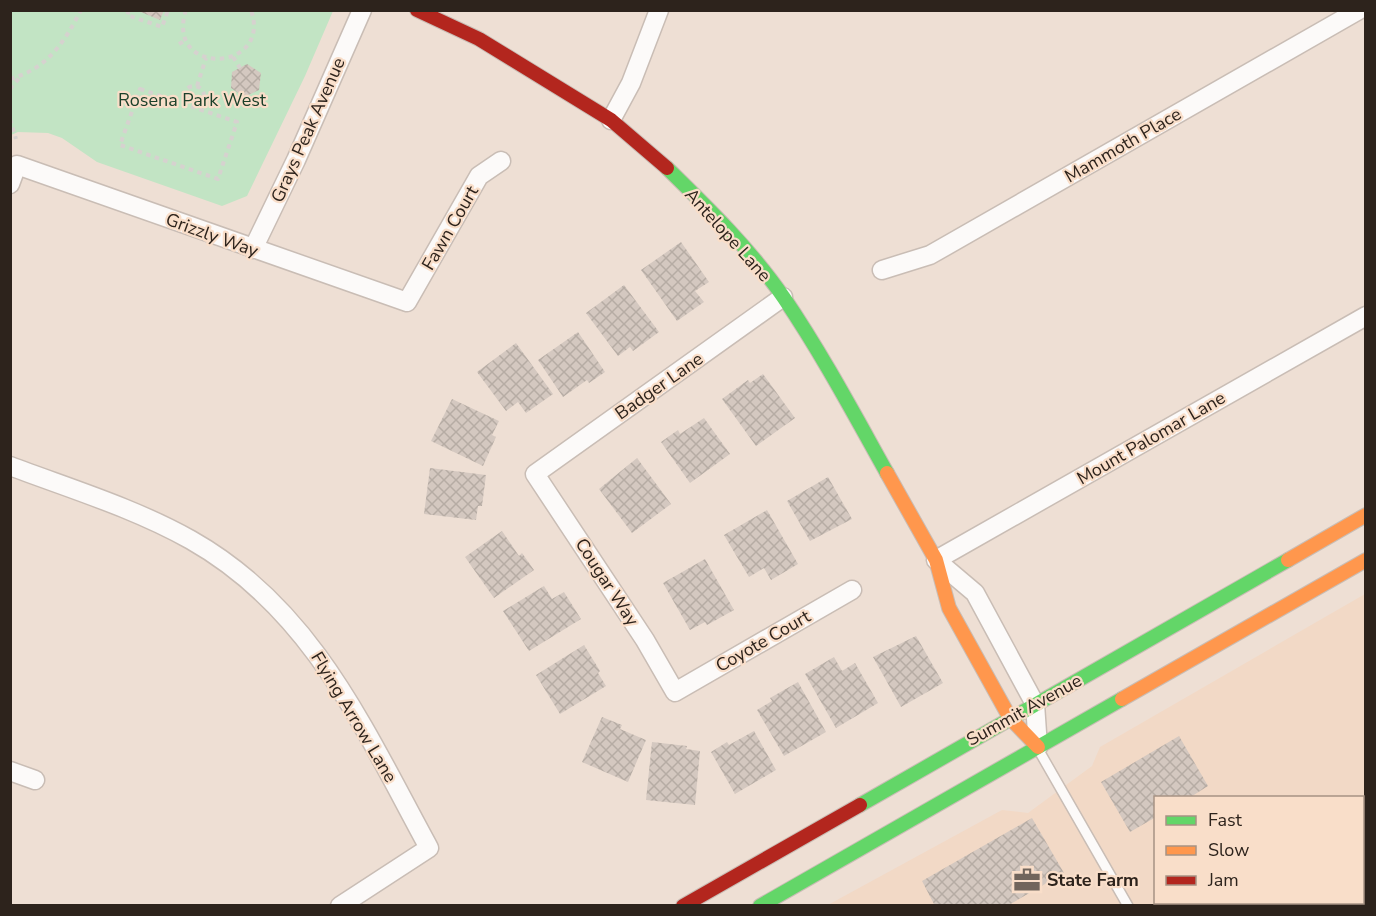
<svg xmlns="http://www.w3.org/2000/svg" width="1376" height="916" font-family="'Nunito Sans',sans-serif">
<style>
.built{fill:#f2d9c6;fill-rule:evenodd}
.green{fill:#c2e4c4}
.building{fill:url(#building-cross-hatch)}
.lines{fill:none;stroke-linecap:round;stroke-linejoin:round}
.lane-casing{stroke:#c9bdb5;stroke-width:12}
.street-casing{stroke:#c9bdb5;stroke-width:21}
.fast-casing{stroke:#c9bdb5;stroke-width:16}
.slow-casing{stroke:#c9bdb5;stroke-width:16}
.jam-casing{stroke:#c9bdb5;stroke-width:16}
.path{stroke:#d6d2cf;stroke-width:4;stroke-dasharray:4.5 4.5;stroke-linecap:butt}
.lane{stroke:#fcfaf9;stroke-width:9}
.street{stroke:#fcfaf9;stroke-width:18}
.fast{stroke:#63d668;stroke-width:14}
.slow{stroke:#ff974d;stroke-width:14}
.jam{stroke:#b3261e;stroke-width:14}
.labels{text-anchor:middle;stroke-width:4.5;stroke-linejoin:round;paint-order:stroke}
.park-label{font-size:18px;fill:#1b402a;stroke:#f9dec9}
.street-label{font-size:18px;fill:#2d231c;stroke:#f9dec9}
.poi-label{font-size:18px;font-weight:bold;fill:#2d231c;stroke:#f9dec9;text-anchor:start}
</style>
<defs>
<pattern id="building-cross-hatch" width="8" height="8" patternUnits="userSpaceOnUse" patternTransform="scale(1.5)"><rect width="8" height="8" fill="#d4c8c0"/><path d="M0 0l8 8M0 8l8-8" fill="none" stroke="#b6aca4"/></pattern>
</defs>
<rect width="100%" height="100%" fill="#eedfd4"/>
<path class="built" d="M1365,594V905L826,906L1002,810L1028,813L1092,766L1100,747ZM1156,798H1362V902H1156Z"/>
<path class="green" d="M11,11H333L305,76L247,196L222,206L97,162L62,138L48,133L18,132L11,135Z"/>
<path class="building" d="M136,10H164L160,20Z
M247,64L261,73L259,90L244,97L231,88L232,72Z
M681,242L709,282L695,291L704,302L677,321L641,270Z
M624,285L659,332L633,351L630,347L618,356L586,313Z
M578,332L605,372L589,383L587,380L563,397L538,360Z
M516,343L553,394L526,413L518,402L506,411L477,372Z
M763,374L795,418L756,446L722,399L748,380L750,383Z
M452,399L499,421L492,435L496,437L483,466L431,441Z
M704,418L730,454L690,483L661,442L678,430L680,434Z
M637,458L671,504L632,533L599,489Z
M430,468L486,475L482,506H478L476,520L424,514Z
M828,477L852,519L810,541L787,501Z
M767,510L798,564L771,580L764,568L749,577L724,535Z
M502,531L519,556L522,553L534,570L494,598L465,557Z
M705,559L734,610L707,625L705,622L690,630L663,583Z
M544,586L552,599L564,592L581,619L529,651L503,611Z
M916,636L943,683L901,707L873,657Z
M584,645L600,671L598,673L606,686L560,714L536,675Z
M834,657L842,671L855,663L878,703L836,728L805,674Z
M798,682L826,732L784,756L757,710L772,701L770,698Z
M602,717L622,725L620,729L646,740L628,782L582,762Z
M754,731L776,770L735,794L711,752L727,742L729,745Z
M1179,736L1208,786L1189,798H1156V817L1130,832L1101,782Z
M652,742L687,746L686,749L700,751L695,805L646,800Z
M1032,818L1064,873L1007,906H935L922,881Z"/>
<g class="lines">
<defs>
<path id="lane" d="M1038,749L1128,906"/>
<path id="street" d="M611,120L631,83L659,10
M10,184L17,165L407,302L479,176L501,161
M253,249L296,160L362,10
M882,270L930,255L1359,10
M783,297L535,474L645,640L675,692L852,590
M10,466C71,489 134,508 191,540C313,609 365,731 429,848L340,906
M1038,747L1035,704L975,593L936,560L1366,316
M10,771L35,780"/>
<path id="fast" d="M667,168C709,209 751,250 784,298C822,354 854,414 887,473
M860,805L1288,560
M760,906L1122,699"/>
<path id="slow" d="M887,473L936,560L949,608L1010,718L1038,747
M1288,560L1366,515
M1122,699L1366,560"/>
<path id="jam" d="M417,10L479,39L611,120L667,168
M683,906L860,805"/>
</defs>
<use href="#lane" class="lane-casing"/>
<use href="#street" class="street-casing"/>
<use href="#fast" class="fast-casing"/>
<use href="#slow" class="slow-casing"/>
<use href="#jam" class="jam-casing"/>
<path class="path" d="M129,10L127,15L162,27L168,10
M186,10C164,77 273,73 251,10
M179,44L186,40
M233,57L240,68
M10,79C47,69 64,43 81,10
M184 96a10 10 0 1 1 20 0a10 10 0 1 1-20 0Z
M197,86L206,58
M10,89L20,77
M140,89L237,122L218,179L120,145Z
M10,119L16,139"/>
<use href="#lane" class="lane"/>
<use href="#street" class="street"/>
<use href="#fast" class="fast"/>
<use href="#slow" class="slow"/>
<use href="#jam" class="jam"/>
</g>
<defs>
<symbol id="office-bare" viewBox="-9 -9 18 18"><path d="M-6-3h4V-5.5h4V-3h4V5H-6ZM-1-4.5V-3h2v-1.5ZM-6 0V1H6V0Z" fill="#71655c" stroke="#f9dec9" stroke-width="2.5" paint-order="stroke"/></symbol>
</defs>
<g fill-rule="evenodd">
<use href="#office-bare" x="1008" y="861" width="38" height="38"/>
</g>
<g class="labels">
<g class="park-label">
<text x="192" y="106">Rosena Park West</text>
</g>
<g class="street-label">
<text transform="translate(308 130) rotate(-66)" y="6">Grays Peak Avenue</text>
<text transform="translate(1123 145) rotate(-30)" y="6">Mammoth Place</text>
<text transform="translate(450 228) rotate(-60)" y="6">Fawn Court</text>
<text transform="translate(212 235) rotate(20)" y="6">Grizzly Way</text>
<text transform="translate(728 235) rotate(48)" y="6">Antelope Lane</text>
<text transform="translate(659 386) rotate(-35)" y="6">Badger Lane</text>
<text transform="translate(1151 438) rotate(-30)" y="6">Mount Palomar Lane</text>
<text transform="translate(607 582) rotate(57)" y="6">Cougar Way</text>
<text transform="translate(763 641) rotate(-30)" y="6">Coyote Court</text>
<text transform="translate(1024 710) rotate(-29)" y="6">Summit Avenue</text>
<text transform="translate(354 717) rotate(59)" y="6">Flying Arrow Lane</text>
</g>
<g class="poi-label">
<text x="1047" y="886">State Farm</text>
</g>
</g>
<rect width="1376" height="916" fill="none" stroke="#2d231c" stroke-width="24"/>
<rect x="1154" y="796" width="210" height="108" fill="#f9dec9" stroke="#a79384" stroke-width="1.5"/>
<rect x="1166" y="816" width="30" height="9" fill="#63d668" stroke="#a79384" stroke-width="1.5"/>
<text x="1208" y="826" font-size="18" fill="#2d231c">Fast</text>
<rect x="1166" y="846" width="30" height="9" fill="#ff974d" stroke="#a79384" stroke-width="1.5"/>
<text x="1208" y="856" font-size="18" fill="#2d231c">Slow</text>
<rect x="1166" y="876" width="30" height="9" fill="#b3261e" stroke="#a79384" stroke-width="1.5"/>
<text x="1208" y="886" font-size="18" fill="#2d231c">Jam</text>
</svg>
